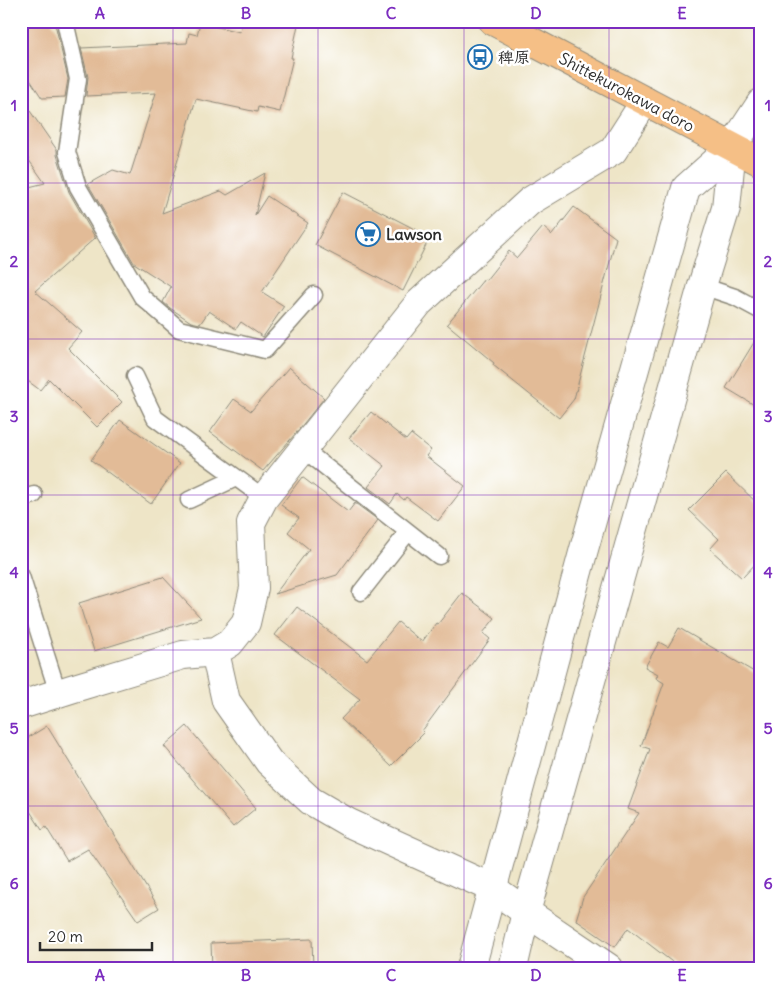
<svg xmlns="http://www.w3.org/2000/svg" width="782" height="989" font-family="Delius,'Klee One',sans-serif">
<style>
.building{fill:#e2bb97}
.lines{fill:none;stroke-linecap:round;stroke-linejoin:round}
.service-casing{stroke:#8c8879;stroke-width:19}
.minor-casing{stroke:#8c8879;stroke-width:30}
.tertiary-casing{stroke:#8c8879;stroke-width:30}
.primary-casing{stroke:#8c8879;stroke-width:30}
.service{stroke:#fff;stroke-width:16}
.minor{stroke:#fff;stroke-width:28}
.tertiary{stroke:#fff;stroke-width:28}
.primary{stroke:#f5bf86;stroke-width:28}
.grid{fill:none;stroke:#7b2cbf;stroke-width:1;stroke-opacity:0.55}
.labels{text-anchor:middle;stroke-width:5;stroke-linejoin:round;paint-order:stroke}
.poi-label{font-size:16px;font-weight:bold;fill:#2b2b2b;stroke:#fff;text-anchor:start}
.street-label{font-size:16px;fill:#2b2b2b;stroke:#fff}
.neatline{fill:none;stroke:#7b2cbf;stroke-width:2}
.grid-label{font-size:16px;text-anchor:middle;font-weight:bold;fill:#7b2cbf}
</style>
<rect width="100%" height="100%" fill="#fff"/>
<filter id="ink" filterUnits="userSpaceOnUse"><feTurbulence type="fractalNoise" baseFrequency=".02" numOctaves="2"/><feDisplacementMap in="SourceGraphic" scale="10" xChannelSelector="R" yChannelSelector="G"/><feConvolveMatrix kernelMatrix="1 2 1 2 8 2 1 2 1" color-interpolation-filters="sRGB"/></filter>
<filter id="wash" filterUnits="userSpaceOnUse"><feTurbulence type="fractalNoise" baseFrequency=".0096" numOctaves="4" result="noise"/><feDisplacementMap in="SourceGraphic" scale="20" xChannelSelector="R" yChannelSelector="G"/><feGaussianBlur stdDeviation="1.12" result="paint"/><feColorMatrix in="noise" values="0 0 0 0 0 0 0 0 0 0 0 0 0 0 0 0 0 1.4 0 .05"/><feComposite in="paint" operator="in"/></filter>
<g filter="url(#wash)">
<rect width="100%" height="100%" fill="#eee5c7"/>
<g id="blocks">
<path class="building" d="M21,21H51L56,28L68,79L65,97L42,98L21,66Z
M242,21H280L298,25L291,58H293L280,112L258,107L257,112L196,99L162,213L221,191L227,195L265,173L255,215L267,196L308,223L262,292L284,306L263,337L241,322L236,329L209,311L200,324L191,322L170,308L163,302L171,287L134,263L88,184L113,170L130,175L156,93L86,96L88,77L81,48L187,43L189,33L197,35L200,23L240,32Z
M21,98L57,150V155L69,192L96,239L95,238L35,291L82,332L68,348L122,402L97,427L49,379L40,390L21,376V189L45,183L21,149Z
M343,192L430,237L403,291L315,245Z
M574,207L616,238L574,399L559,418L493,365L494,363L447,324L484,279L486,280L509,251L517,258L543,227L552,235Z
M761,331V409L726,388Z
M289,367L324,398L296,433L263,471L210,432L234,399L251,411Z
M371,412L406,440L411,434L431,450L426,456L465,486L438,521L406,497L404,500L397,494L390,504L368,487L385,466L349,438Z
M120,420L180,463L151,504L91,460Z
M726,473L761,507V558L742,578L710,549L719,539L689,510Z
M302,477L348,512L355,503L378,520L337,575L275,594L309,549L288,532L299,518L281,505Z
M163,577L201,618L94,651L79,603Z
M462,593L495,618L483,633L490,639L422,731L424,733L391,766L341,719L360,699L275,635L297,607L367,660L398,622L422,642L436,623L438,624Z
M679,628L761,676V968H680L628,928L615,947L576,920L583,897L639,813L628,809L650,749L641,746L664,683L656,678L658,674L645,667L659,642L668,647Z
M47,726L159,908L138,921L88,849L67,861L46,827L42,830L21,797V742Z
M187,726L256,808L233,827L164,746Z
M312,939L313,968H212L211,943Z"/>
</g>
</g>
<g filter="url(#ink)">
<use href="#blocks" fill-opacity="0" stroke="#8c8879" stroke-width="1"/>
<g class="lines">
<defs>
<path id="service" d="M65,21L78,79L67,152L78,187L142,297L179,329L265,350L314,295
M702,286L735,297L761,311
M135,376L155,418L264,498
M303,449L439,556
M21,499L34,495
M189,500L236,478
M21,576L58,693
M361,592L408,532"/>
<path id="minor" d="M215,652L226,701L269,762L311,801L349,823L492,888L526,912L609,968
M21,705L71,689L183,655L215,652L230,643L246,623L254,588L251,523L264,498L419,303L530,201L613,151L645,101"/>
<path id="tertiary" d="M471,968L584,549L686,188L732,147L761,103
M513,968L526,912L702,286L726,208L732,147"/>
<path id="primary" d="M493,21L761,162"/>
</defs>
<use href="#service" class="service-casing"/>
<use href="#minor" class="minor-casing"/>
<use href="#tertiary" class="tertiary-casing"/>
<use href="#primary" class="primary-casing"/>
<use href="#service" class="service"/>
<use href="#minor" class="minor"/>
<use href="#tertiary" class="tertiary"/>
<use href="#primary" class="primary"/>
</g>
</g>
<path class="grid" d="M173,21V968M318,21V968M464,21V968M609,21V968M21,183H761M21,339H761M21,495H761M21,650H761M21,806H761"/>
<defs>
<symbol id="bus-ring" viewBox="-11 -11 22 22"><circle r="9.5" fill="#fff" stroke="#1f6fb2" stroke-width="1.5"/><path d="M-5-6H5V4H4V6H2V4H-2V6H-4V4H-5ZM-3.5-4V0h7V-4ZM-3.5 1.2v1.5H-2V1.2ZM2 1.2v1.5H3.5V1.2Z" fill="#1f6fb2"/></symbol>
<symbol id="supermarket-ring" viewBox="-11 -11 22 22"><circle r="9.5" fill="#fff" stroke="#1f6fb2" stroke-width="1.5"/><path d="M-6-5.5h2.5l.6 2H6L4.5 2H-2.5L-4.4-4H-6ZM-1.5 3.2a1.3 1.3 0 1 0 .1 0ZM3 3.2a1.3 1.3 0 1 0 .1 0Z" fill="#1f6fb2"/></symbol>
</defs>
<g fill-rule="evenodd">
<use href="#bus-ring" x="466" y="43" width="28" height="28"/>
<use href="#supermarket-ring" x="354" y="220" width="28" height="28"/>
</g>
<g class="labels">
<g class="poi-label">
<text x="498" y="63">稗原</text>
<text x="386" y="240">Lawson</text>
</g>
<g class="street-label">
<text transform="translate(627 92) rotate(28)" y="6">Shittekurokawa doro</text>
</g>
</g>
<rect width="782" height="989" fill="none" stroke="#fff" stroke-width="55"/>
<path d="M40 942v8h112v-8" fill="none" stroke="#2b2b2b" stroke-width="2.5"/>
<text x="48" y="942" font-size="15" fill="#2b2b2b" stroke="#ffffff" stroke-width="4" paint-order="stroke">20 m</text>
<rect x="28" y="28" width="726" height="934" class="neatline"/>
<g class="grid-label">
<text x="100" y="19">A</text>
<text x="246" y="19">B</text>
<text x="391" y="19">C</text>
<text x="536" y="19">D</text>
<text x="682" y="19">E</text>
<text x="14" y="111">1</text>
<text x="768" y="111">1</text>
<text x="14" y="267">2</text>
<text x="768" y="267">2</text>
<text x="14" y="422">3</text>
<text x="768" y="422">3</text>
<text x="14" y="578">4</text>
<text x="768" y="578">4</text>
<text x="14" y="734">5</text>
<text x="768" y="734">5</text>
<text x="14" y="889">6</text>
<text x="768" y="889">6</text>
<text x="100" y="981">A</text>
<text x="246" y="981">B</text>
<text x="391" y="981">C</text>
<text x="536" y="981">D</text>
<text x="682" y="981">E</text>
</g>
</svg>
